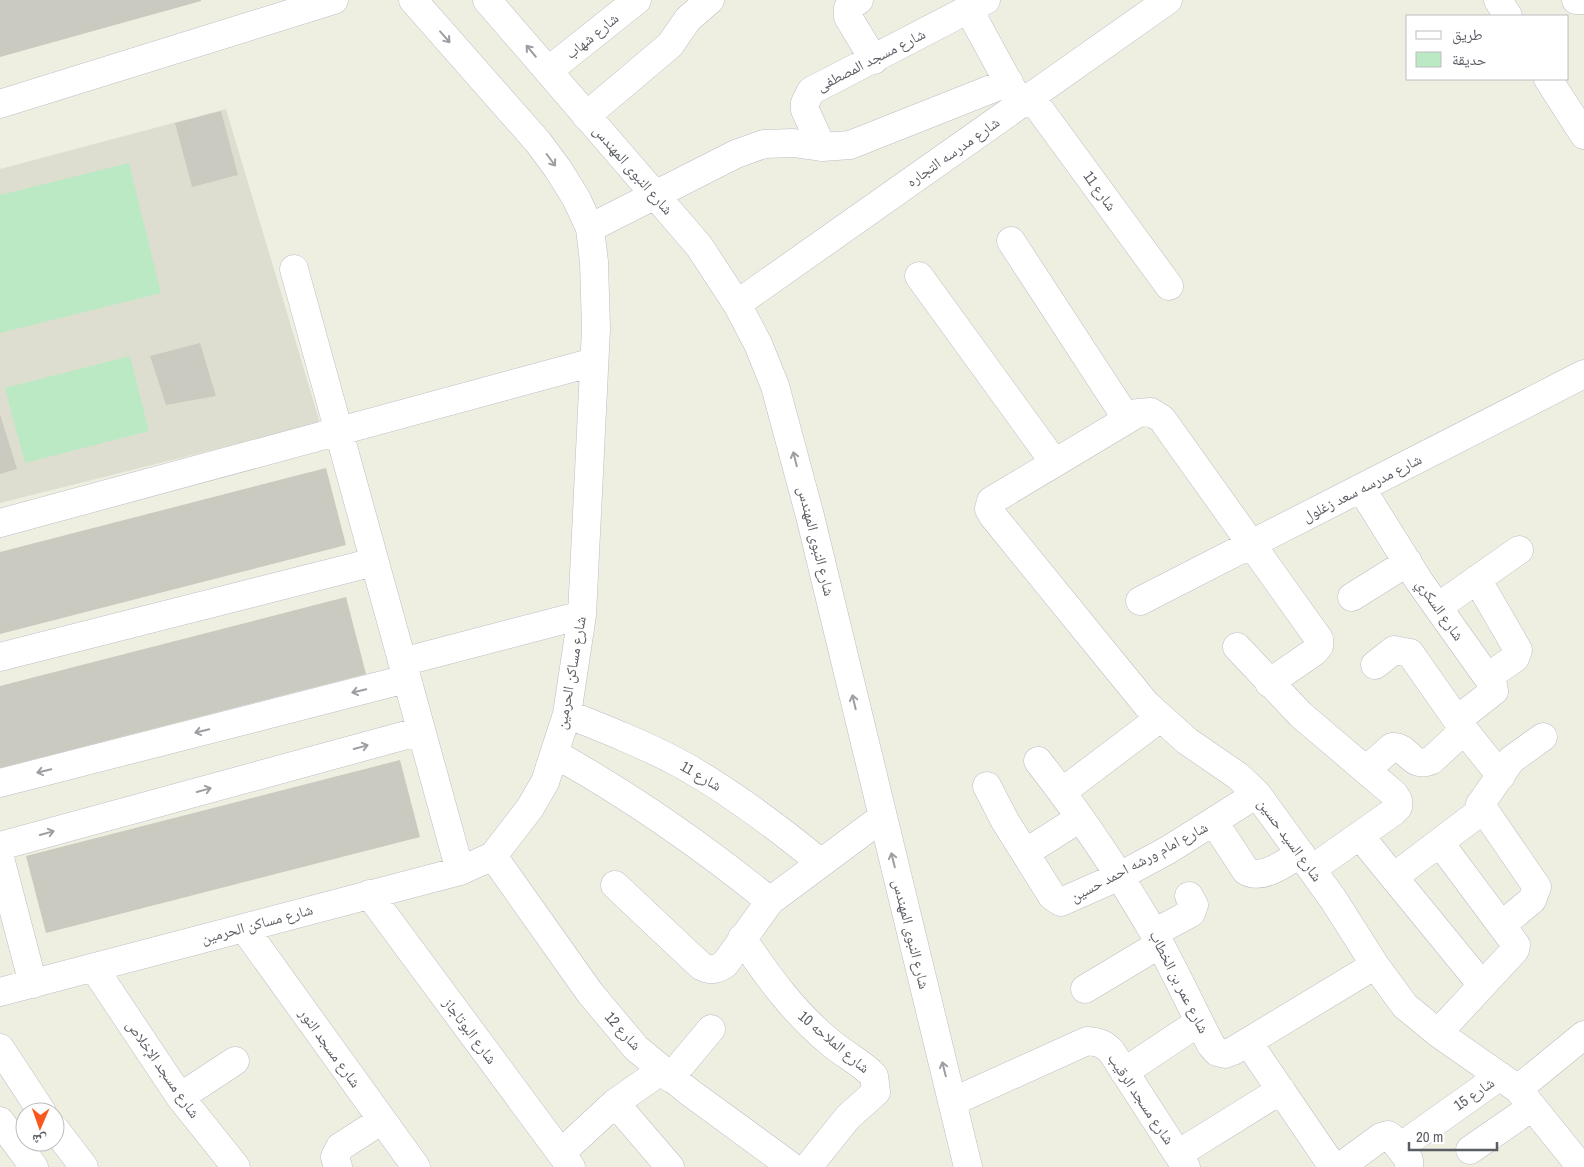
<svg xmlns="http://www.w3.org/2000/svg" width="1584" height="1167" font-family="'Archivo Narrow','Noto Naskh Arabic',sans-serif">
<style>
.education{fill:#deded0}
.green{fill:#bbe9c4}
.building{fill:#cbcac0}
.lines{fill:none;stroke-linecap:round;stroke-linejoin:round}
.minor-casing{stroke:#bcbec4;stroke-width:29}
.minor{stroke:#fff;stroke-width:28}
.oneway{stroke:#9c9ea2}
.labels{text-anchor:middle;stroke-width:4.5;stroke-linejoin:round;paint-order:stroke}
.street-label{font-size:15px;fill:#5a5d64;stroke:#fff}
</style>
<rect width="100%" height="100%" fill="#eeeee1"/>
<path class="education" d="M226,109L320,423L0,503V169Z"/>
<path class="green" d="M129,163L161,293L0,333V195Z
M130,356L149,431L25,463L5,388Z"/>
<path class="building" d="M0,0H201V1L0,57Z
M221,111L238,175L192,187L175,123Z
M200,343L216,396L166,405L150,356Z
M0,414L17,469L0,474Z
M326,468L346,545L0,634V552Z
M346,597L366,674L0,768V686Z
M400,760L420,837L46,933L26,856Z"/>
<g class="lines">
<defs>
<path id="minor" d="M487,0L699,246L737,304L758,344L775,386L810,516L968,1167
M859,0L848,8V17L874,60
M1498,0L1508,16
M1576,0H1584
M969,10L1017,98
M548,71L637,0
M1548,79L1584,135
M1030,96L1169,286
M0,104L334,0
M586,116L670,45L688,19L710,0
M822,147L805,110V103L811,91L986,0
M590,228L736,154L764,144L793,143L822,147L850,145L1009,82
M1011,241L1127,419
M294,269L460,871
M919,276L1054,462
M737,304L1168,0
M1361,488L1419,581L1493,685L1494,691L1457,720
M0,523L594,362
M1477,579L1518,650L1515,658L1488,677
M1352,597L1408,562
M1140,601L1584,374
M1438,607L1519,550
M1237,647L1301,715L1394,794L1398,800V807L1393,812L1312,869
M0,657L374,562
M402,662L582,615
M1375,665L1394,650L1410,653L1464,730L1501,776
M1269,683L1314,652L1319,646V639L1162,419L1151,412L1138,413L991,501L989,509L993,516L1146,704L1187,741L1238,776L1257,794L1333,899L1375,965L1405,1006L1438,1033L1518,1089L1581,1167
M567,714C605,729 643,744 679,763C730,791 776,826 821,863
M555,754C632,797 702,846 770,901
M1038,761C1081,816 1119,873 1154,933C1174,969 1192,1008 1211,1045L1217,1052L1225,1054L1233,1051L1375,965
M1366,770L1392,747C1410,746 1410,770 1432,760L1464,730
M0,783L406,679
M987,786L1005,821L1052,896L1061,902L1120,876L1168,850L1257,794
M1062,792L1160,718
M1480,804L1537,887L1532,900L1503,924
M1214,822L1246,871C1263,881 1285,862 1301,854
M1360,836L1482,985
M0,846L421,731
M1025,853L1080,818
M493,856L590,993L636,1048L688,1091L792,1167
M0,858L33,984
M1394,877L1477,814L1482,802L1511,760L1543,737
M615,885L701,966C711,971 716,970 725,964L770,901L883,817
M369,894L571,1167
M244,928L416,1167
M1154,933L1191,913L1194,905L1189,896
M742,938C768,977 795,1014 831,1043C845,1055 862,1063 874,1076L876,1092L848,1117L808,1167
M94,968L180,1097L236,1167
M1085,989L1160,944
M0,992L460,871L493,856L530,808L545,782L567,714L582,615L596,329L594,262L590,228L576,198L558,169L538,142L413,0
M1438,1033L1515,950L1516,945L1440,843
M1248,1042L1333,1167
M0,1048L42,1112
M1124,1072L1199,1022
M670,1078L711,1029
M1518,1089L1584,1035
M180,1097L235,1061
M952,1102L1087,1041C1098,1042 1103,1043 1111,1051L1186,1167
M615,1103L670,1167
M0,1121L34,1167
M55,1129L84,1167
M1400,1147L1500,1076
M1470,1150L1532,1107
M561,1153L615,1103L662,1070
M1178,1154L1281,1090
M338,1167L335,1157L340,1147L382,1120
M1340,1167L1381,1137L1388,1135L1391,1137L1409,1160V1167"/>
</defs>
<use href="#minor" class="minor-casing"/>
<use href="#minor" class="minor"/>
</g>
<defs><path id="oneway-shaft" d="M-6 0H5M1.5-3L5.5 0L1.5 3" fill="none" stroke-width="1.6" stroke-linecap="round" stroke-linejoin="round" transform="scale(1.25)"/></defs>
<g class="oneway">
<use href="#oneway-shaft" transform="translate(445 37) rotate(49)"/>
<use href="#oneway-shaft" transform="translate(531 51) rotate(-130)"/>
<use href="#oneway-shaft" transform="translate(551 160) rotate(53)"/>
<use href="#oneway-shaft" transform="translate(795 459) rotate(-104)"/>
<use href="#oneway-shaft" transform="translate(359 691) rotate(166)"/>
<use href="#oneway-shaft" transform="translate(854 702) rotate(-103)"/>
<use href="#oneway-shaft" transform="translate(202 731) rotate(166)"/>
<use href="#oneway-shaft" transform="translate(361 747) rotate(-15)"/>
<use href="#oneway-shaft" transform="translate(44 771) rotate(166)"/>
<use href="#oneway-shaft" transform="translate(204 790) rotate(-15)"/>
<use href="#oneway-shaft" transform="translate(47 833) rotate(-15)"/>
<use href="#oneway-shaft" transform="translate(893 860) rotate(-104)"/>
<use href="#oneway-shaft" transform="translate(944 1069) rotate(-104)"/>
</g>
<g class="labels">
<g class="street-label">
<text transform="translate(592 36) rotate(-39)" y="5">شارع شهاب</text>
<text transform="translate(871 60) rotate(-27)" y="5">شارع مسجد المصطفى</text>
<text transform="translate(953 152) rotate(-35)" y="5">شارع مدرسه التجاره</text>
<text transform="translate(633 170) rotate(49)" y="5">شارع النبوى المهندس</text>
<text transform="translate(1100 191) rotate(54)" y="5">شارع 11</text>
<text transform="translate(1362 488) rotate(-27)" y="5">شارع مدرسه سعد زغلول</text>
<text transform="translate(816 541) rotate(76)" y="5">شارع النبوى المهندس</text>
<text transform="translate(1440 610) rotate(55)" y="5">شارع السكري</text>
<text transform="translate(571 673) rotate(-80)" y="5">شارع مساكن الحرمين</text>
<text transform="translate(701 776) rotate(30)" y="5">شارع 11</text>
<text transform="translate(1290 840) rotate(54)" y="5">شارع السيد حسين</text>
<text transform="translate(1139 862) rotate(-28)" y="5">شارع امام ورشه احمد حسين</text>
<text transform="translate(257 924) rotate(-15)" y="5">شارع مساكن الحرمين</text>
<text transform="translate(911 934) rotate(76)" y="5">شارع النبوى المهندس</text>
<text transform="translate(1179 982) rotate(63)" y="5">شارع عمر بن الخطاب</text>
<text transform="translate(470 1031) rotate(53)" y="5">شارع البوتاجاز</text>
<text transform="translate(623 1031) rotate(48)" y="5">شارع 12</text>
<text transform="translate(834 1042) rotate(40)" y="5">شارع الملاحه 10</text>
<text transform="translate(330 1048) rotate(54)" y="5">شارع مسجد النور</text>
<text transform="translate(163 1069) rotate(55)" y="5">شارع مسجد الإخلاص</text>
<text transform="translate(1474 1094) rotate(-35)" y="5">شارع 15</text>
<text transform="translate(1141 1099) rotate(56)" y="5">شارع مسجد الرقيب</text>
</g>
</g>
<rect x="1406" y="15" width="162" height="65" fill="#ffffff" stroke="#bdbec1"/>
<rect x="1416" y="31" width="25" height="8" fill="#ffffff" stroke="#bdbec1"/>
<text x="1452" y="40" font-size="15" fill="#5a5d64">طريق</text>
<rect x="1416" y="52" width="25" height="15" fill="#bbe9c4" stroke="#bdbec1"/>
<text x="1452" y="65" font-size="15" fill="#5a5d64">حديقة</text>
<g transform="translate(40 1127) rotate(182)"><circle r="24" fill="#ffffff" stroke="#bdbec1"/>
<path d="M0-4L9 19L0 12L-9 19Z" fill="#f8571e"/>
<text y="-8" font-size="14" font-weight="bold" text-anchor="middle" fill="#5a5d64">ش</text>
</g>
<path d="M1409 1142v8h88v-8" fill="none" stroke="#5a5d64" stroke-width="2.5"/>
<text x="1416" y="1142" font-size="15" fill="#5a5d64" stroke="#ffffff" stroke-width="4" paint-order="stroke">20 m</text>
</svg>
